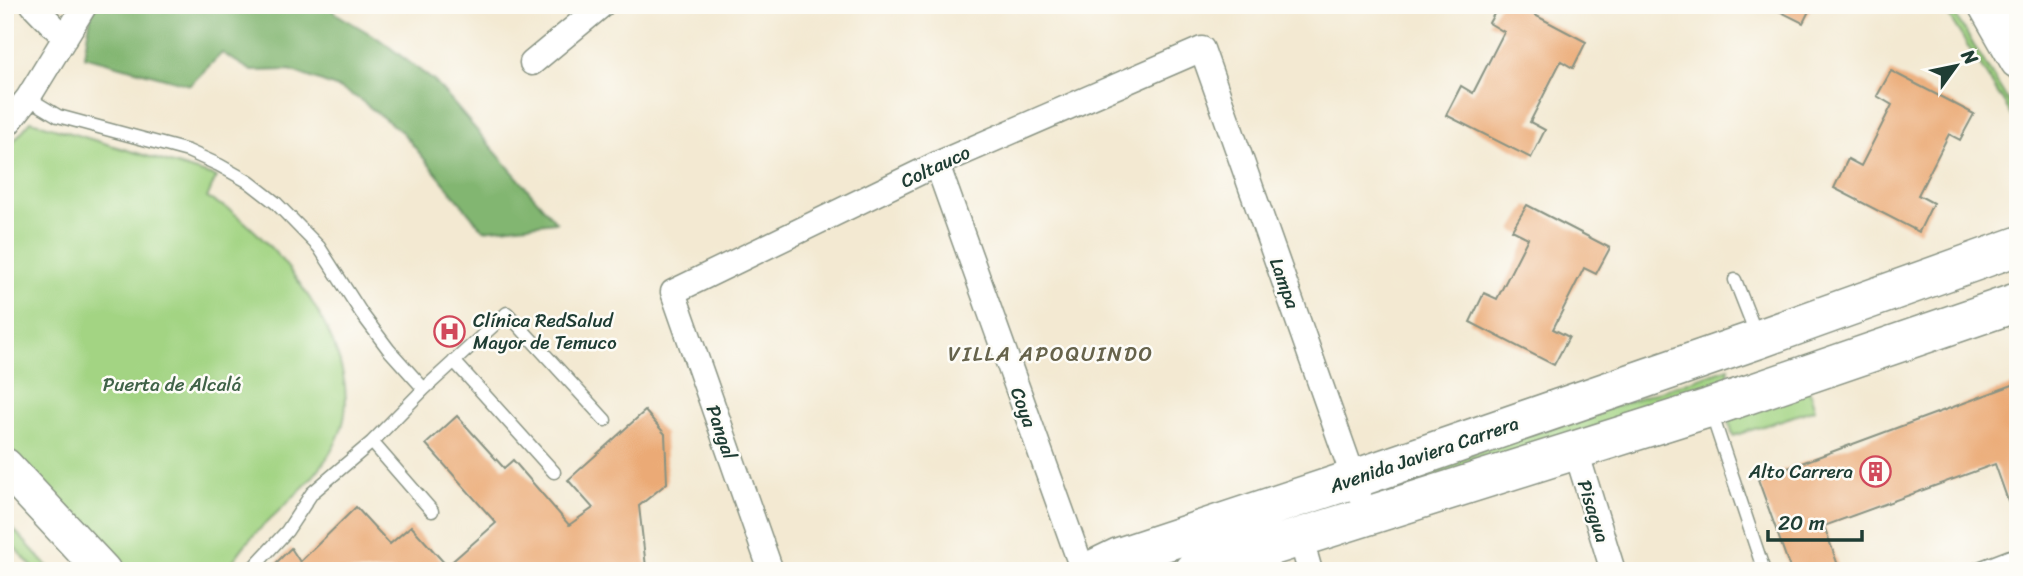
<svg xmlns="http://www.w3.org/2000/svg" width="2023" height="576" font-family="Sriracha,sans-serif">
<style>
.green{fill:#a3d483;stroke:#61885c;stroke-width:2}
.forest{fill:#82b671;stroke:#507a52;stroke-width:2}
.building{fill:#ebaa76}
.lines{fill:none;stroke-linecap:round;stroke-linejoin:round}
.lane-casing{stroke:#899383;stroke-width:15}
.street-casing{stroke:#899383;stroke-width:27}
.secondary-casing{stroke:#899383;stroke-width:38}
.primary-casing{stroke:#899383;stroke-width:41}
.lane{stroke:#fff;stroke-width:12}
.street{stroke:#fff;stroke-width:24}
.secondary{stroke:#fff;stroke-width:35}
.primary{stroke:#fff;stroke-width:38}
.labels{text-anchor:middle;stroke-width:5;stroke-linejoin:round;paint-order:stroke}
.street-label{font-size:19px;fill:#1f3d34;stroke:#fdfcf7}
.poi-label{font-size:19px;fill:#1f3d34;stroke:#fdfcf7;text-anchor:start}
.park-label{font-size:19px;fill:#406348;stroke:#fdfcf7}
.neighbourhood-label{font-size:21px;letter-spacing:2px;fill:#66634b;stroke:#fdfcf7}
</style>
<rect width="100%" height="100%" fill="#fdfcf7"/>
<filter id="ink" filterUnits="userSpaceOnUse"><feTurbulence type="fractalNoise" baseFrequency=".0143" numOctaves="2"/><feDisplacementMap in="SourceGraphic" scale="14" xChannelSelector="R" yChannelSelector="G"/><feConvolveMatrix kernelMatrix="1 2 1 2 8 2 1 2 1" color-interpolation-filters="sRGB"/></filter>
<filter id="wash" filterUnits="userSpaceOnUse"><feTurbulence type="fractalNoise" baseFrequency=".00686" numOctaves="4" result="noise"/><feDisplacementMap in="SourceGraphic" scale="28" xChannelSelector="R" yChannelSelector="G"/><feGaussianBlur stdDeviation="1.57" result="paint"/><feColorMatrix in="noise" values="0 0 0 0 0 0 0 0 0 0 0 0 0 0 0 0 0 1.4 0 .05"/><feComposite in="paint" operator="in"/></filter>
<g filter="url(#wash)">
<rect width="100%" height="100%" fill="#f3e9d2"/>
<path class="green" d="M1942,5H1949L2018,117V125Z
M31,121L216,177L207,198C216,203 227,207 235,214C289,256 368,362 340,433C324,476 282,505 251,538C241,548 235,561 224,571H123L5,443V151Z
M1729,368L1727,383L1387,496L1382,484Z
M1809,390L1815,409L1733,436L1728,416Z
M5,520L52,571H36L5,537Z"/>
<path class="forest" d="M95,5H326L340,16L379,39L435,82L556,222L483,230L403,133L359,99L341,89L290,70L252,71L222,53L190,85L84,56L91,14Z"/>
<g id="blocks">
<path class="building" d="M1499,5H1516L1586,42L1573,68L1561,61L1530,122L1545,130L1531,158L1446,115L1461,86L1473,93L1504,32L1489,23Z
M1767,5H1812L1803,23Z
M1891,71L1974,114L1960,140L1949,134L1918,195L1933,203L1919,232L1834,188L1848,159L1861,166L1892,105L1877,96Z
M1527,205L1610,248L1596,274L1584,268L1553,329L1569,337L1554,365L1470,322L1484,293L1497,299L1528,238L1512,230Z
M2018,383V529L1995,464L1824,526L1840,571H1791L1758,479Z
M645,411L665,434L667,483L639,506L646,567L643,571H268L291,548L300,562L356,507L390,544L411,526L447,566L496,523L426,444L457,416L504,468L513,460L569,525L593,508L568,480Z"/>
</g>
</g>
<g filter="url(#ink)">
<use href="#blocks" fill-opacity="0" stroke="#899383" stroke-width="2"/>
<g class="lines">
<defs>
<path id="lane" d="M28,98L58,116L188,151L219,165L249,182L276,203L319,247L362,314L389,350L424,389
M1735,280L1757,336
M454,361L554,472
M1711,412L1764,571
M372,442L432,511
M250,571L287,531L312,493L372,442L424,389L507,313L605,420
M1971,571L2010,556"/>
<path id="street" d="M33,5L65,38
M532,63L602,5
M5,127L28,98L85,5
M937,164L1083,571
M1576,451L1613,571
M1300,536L1310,571
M771,571L673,292L937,164L1202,49L1359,493"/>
<path id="secondary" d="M1986,5L2018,61
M5,466L103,571"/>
<path id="primary" d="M1090,571L1119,557L1354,479L1759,339L2018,246
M1193,571L1709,408L2018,302"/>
</defs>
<use href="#lane" class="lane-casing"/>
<use href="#street" class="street-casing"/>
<use href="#secondary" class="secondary-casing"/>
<use href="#primary" class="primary-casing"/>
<use href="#lane" class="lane"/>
<use href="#street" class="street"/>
<use href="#secondary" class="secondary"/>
<use href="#primary" class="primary"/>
</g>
</g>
<defs>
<symbol id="hospital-ring" viewBox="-11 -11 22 22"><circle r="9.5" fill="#fdfcf7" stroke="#d1495b" stroke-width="1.5"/><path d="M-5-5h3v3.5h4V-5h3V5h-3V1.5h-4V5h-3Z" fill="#d1495b"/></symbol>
<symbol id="building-ring" viewBox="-11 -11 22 22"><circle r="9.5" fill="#fdfcf7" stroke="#d1495b" stroke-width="1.5"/><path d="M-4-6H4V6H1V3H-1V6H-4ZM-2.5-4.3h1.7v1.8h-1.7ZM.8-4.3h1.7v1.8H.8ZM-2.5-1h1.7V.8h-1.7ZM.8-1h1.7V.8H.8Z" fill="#d1495b"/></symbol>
</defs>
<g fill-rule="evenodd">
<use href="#hospital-ring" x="432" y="314" width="35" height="35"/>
<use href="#building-ring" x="1858" y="454" width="35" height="35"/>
</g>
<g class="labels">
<g class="street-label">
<text transform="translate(935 166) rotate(-25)" y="7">Coltauco</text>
<text transform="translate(1285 283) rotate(70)" y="7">Lampa</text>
<text transform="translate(1024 407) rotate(70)" y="7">Coya</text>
<text transform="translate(722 432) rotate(71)" y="7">Pangal</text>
<text transform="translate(1424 454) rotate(-19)" y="7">Avenida Javiera Carrera</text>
<text transform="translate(1594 511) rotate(72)" y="7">Pisagua</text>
</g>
<g class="poi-label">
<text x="473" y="327">Clínica RedSalud<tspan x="473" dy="22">Mayor de Temuco</tspan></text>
<text x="1853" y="478" text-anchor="end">Alto Carrera</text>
</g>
<g class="park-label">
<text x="172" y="391">Puerta de Alcalá</text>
</g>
<g class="neighbourhood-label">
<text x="1051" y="361">VILLA APOQUINDO</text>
</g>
</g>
<rect width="2023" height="576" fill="none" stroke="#fdfcf7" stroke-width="28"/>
<g transform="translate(1956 66) rotate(57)" stroke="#fdfcf7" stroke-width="5" paint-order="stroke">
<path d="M0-5L12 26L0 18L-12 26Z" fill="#1f3d34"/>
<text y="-10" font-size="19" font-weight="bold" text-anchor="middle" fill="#1f3d34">N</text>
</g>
<path d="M1768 530v10h94v-10" fill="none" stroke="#1f3d34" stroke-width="3.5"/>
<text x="1778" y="530" font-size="21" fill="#1f3d34" stroke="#fdfcf7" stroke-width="5" paint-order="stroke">20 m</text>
</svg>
